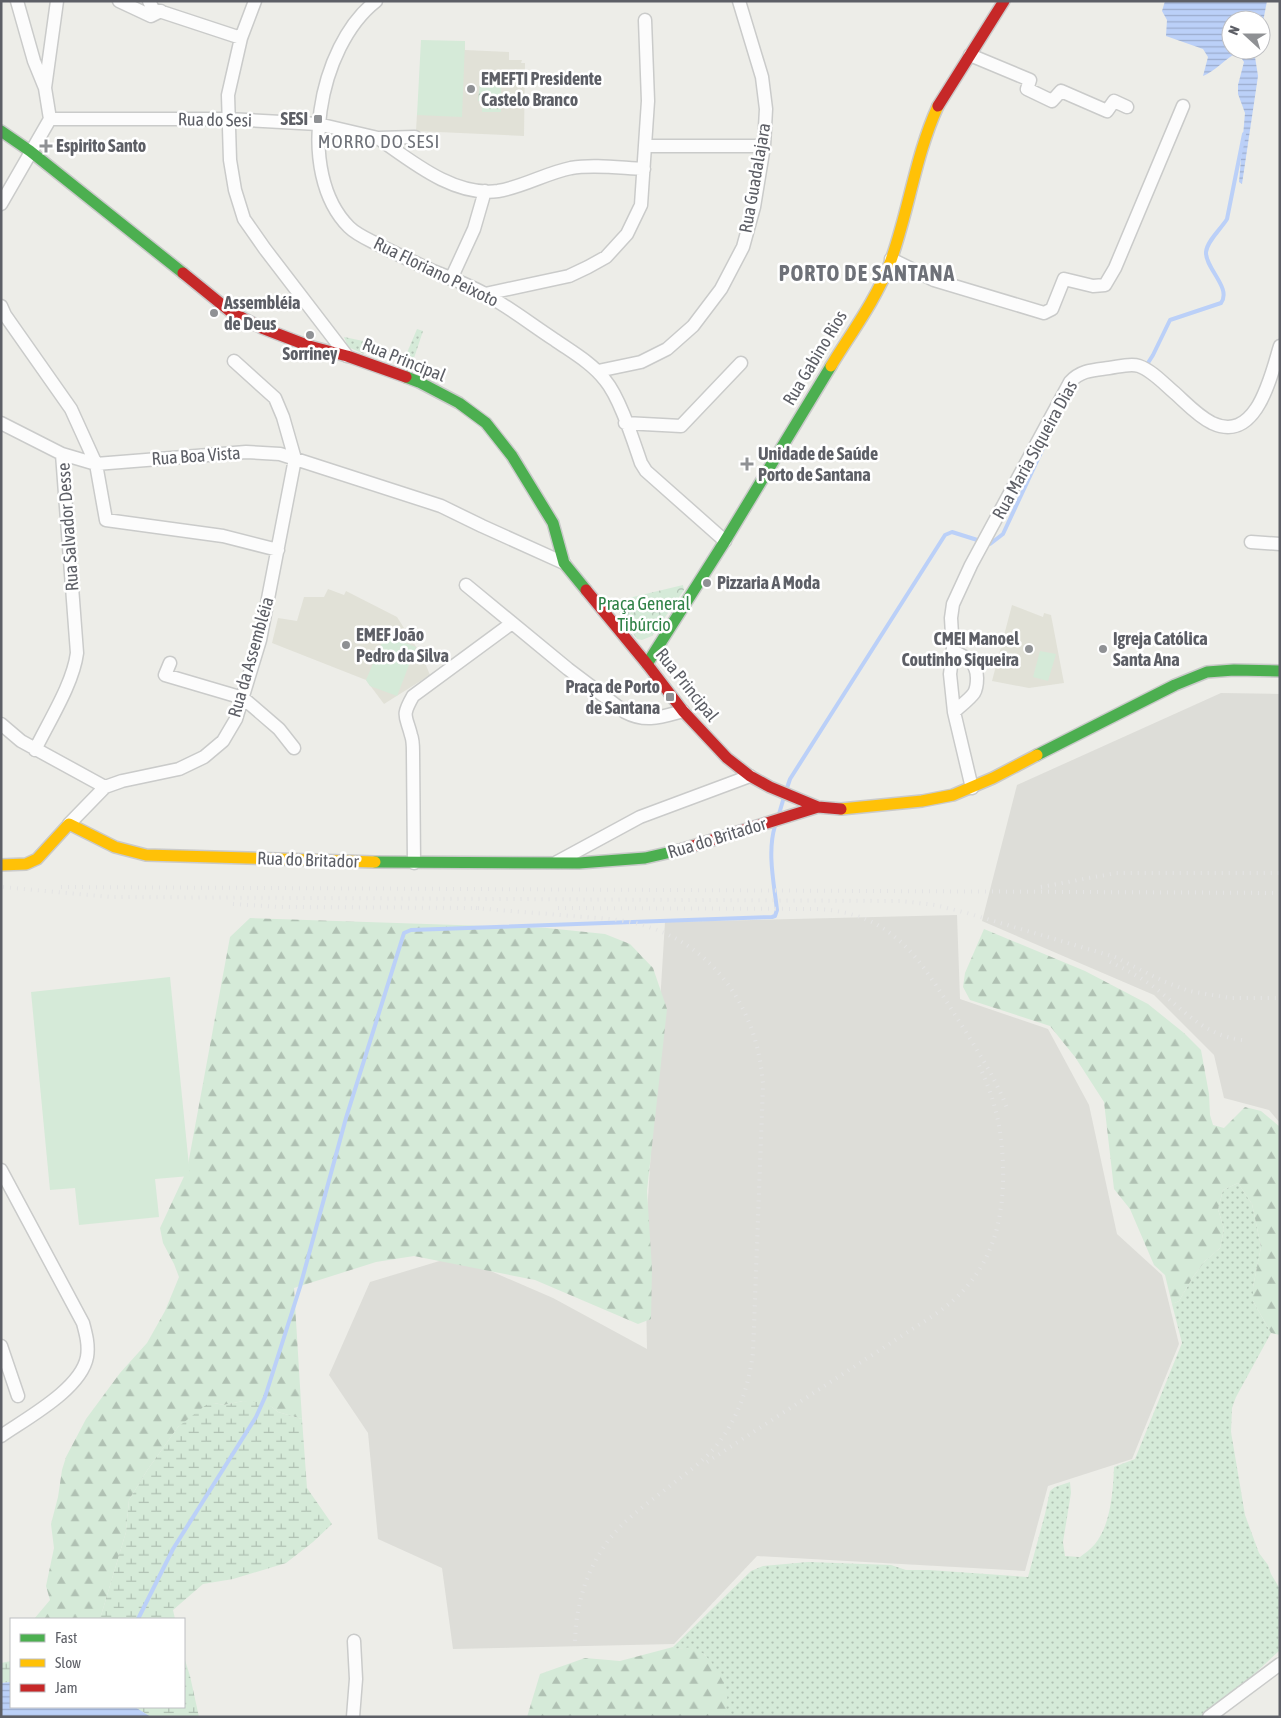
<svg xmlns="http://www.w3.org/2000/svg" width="1281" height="1718" font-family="'Asap Condensed',sans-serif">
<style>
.industrial{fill:#ddddd8}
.education{fill:#e1e1d7}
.grass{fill:url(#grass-dots)}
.forest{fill:url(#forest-firs)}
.wetland{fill:url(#wetland-marsh)}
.park{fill:url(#park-crowns)}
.pitch{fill:#d5ead8}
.water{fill:url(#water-rules)}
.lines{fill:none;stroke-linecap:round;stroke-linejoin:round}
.stream{stroke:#bbd0f8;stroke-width:4}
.street-casing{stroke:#cacbca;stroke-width:15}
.fast-casing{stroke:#cacaca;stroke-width:14}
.slow-casing{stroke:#cacaca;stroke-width:14}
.jam-casing{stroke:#cacaca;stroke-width:14}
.street{stroke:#fcfcfc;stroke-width:12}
.fast{stroke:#4caf50;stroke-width:11}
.slow{stroke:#ffc107;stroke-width:11}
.jam{stroke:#c62828;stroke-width:11}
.rail{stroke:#e4e4e4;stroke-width:4;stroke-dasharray:1 6;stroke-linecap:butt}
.poi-dot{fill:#8f9194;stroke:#fff;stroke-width:2}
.labels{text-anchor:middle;stroke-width:5;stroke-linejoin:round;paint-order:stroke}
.poi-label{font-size:18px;font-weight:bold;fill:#5d5f66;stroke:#fff;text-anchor:start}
.street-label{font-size:18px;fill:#5d5f66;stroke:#fff}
.park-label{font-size:18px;fill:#308247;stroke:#fff}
.neighbourhood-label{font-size:19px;letter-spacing:1px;fill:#6e7178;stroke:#fff}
.district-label{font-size:22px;font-weight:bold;letter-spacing:1px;fill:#6e7178;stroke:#fff}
</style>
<defs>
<pattern id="grass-dots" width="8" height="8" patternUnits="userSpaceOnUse" patternTransform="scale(1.25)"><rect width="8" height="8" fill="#d5ead8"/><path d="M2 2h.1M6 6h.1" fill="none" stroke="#b0c1b3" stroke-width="1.8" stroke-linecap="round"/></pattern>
<pattern id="forest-firs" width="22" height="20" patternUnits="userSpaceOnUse" patternTransform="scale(1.25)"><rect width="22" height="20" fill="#d5ead8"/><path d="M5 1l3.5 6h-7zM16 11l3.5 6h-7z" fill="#b0c1b3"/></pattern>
<pattern id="wetland-marsh" width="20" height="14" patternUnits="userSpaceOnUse" patternTransform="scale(1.25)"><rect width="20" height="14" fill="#d5ead8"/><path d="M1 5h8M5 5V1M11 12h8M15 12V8" fill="none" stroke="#b0c1b3"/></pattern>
<pattern id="park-crowns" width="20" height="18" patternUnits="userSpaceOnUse" patternTransform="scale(1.25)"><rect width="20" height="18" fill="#d5ead8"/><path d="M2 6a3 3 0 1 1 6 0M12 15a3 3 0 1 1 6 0" fill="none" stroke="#b0c1b3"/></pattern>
<pattern id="water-rules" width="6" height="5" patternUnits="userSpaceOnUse" patternTransform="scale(1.25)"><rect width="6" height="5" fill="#bbd0f8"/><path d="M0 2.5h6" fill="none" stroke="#9baccd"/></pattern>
</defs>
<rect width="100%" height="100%" fill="#edede8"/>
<path class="industrial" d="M1221,693L1280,694V1123L1269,1110L1224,1098L1214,1055L1154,995L982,921L1017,785Z
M957,915L960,999L1048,1029L1089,1105L1117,1234L1162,1275L1179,1344L1132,1459L1048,1486L1025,1571L757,1556L674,1644L453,1649L442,1568L378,1539L368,1433L329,1375L370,1282L456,1256L553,1298L647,1349L645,1247L665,922Z"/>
<path class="education" d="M465,41V50L509,52V60H522L521,63H525L524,136L416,131L417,114Z
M328,589L344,595L346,591L397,617L422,656L430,675L384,704L366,680L272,643L278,618L297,621L304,597H324Z
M1012,605L1043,617L1044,613L1051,615L1064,683L1029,688L992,681Z"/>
<path class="grass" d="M417,329L423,331L410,370L401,367Z
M344,337L368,342L364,354L348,347Z
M1238,1183L1252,1204L1261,1247L1253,1287V1301L1271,1333L1236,1397L1232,1408L1231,1432L1245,1515L1259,1553L1268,1565L1271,1574L1280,1589V1650L1222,1704L1201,1717H724L727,1695L705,1655L692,1648L676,1649L673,1647L751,1571L763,1566L808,1562L891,1565L906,1570H929L1028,1577L1045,1514L1050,1491L1055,1487L1070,1482L1071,1493L1063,1542L1065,1556L1080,1557C1085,1553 1091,1549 1095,1544C1111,1524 1113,1492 1114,1467L1135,1459L1182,1343L1172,1304L1179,1301L1193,1277L1205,1261L1220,1248L1224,1229L1218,1209L1223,1190Z"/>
<path class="forest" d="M250,918L547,928L605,934L630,944L653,968L667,1009L647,1191L652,1269L651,1319L638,1324L535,1280L414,1256L376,1262L294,1288L302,1419L278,1412L272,1407L243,1401L224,1405L214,1403L178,1427L148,1469L129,1500L126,1532L100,1619H34L50,1600L46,1586L54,1548L51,1524L58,1497L62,1470L66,1457L86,1419L120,1373L147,1343L165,1311L179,1277L174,1264L163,1243L160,1228L187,1170L230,937Z
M984,929L1085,971L1148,1004L1184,1033L1201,1050L1209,1094L1210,1115L1213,1125L1224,1128L1245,1107L1261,1111L1280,1127V1335L1271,1333L1253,1301V1287L1261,1247L1252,1204L1238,1183L1223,1190L1218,1209L1224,1229L1220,1248L1205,1261L1193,1277L1179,1301L1172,1304L1165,1275L1154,1265L1130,1209L1114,1189L1104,1102L1075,1057L1050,1026L970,1000L963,987L965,973Z
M673,1647C679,1651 685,1646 692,1648C708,1651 724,1679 727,1693C728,1700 726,1710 724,1717H527L540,1674L585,1658L620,1661Z"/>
<path class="wetland" d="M243,1401L260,1402L272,1407L278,1412L302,1419L307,1488L332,1524L313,1542L286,1563L233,1579L203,1584L173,1610L175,1619H100L126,1532L129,1500L148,1469L178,1427L206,1405L214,1403L224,1405Z
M184,1657L190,1676L199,1717H151L135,1707H184Z
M11,1661V1682L1,1683V1663Z"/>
<path class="park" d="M486,74H501V112H482V101H478L480,82L485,83Z
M683,585L684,590L652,636L642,640L637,639L612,602Z"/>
<path class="pitch" d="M421,40L465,41L462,117L417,115Z
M385,636L416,647L397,696L370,686L366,680Z
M1040,651L1056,654L1048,681L1033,677Z
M170,977L190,1176L155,1179L159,1217L79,1225L75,1188L50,1190L31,992Z"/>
<path class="water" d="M1165,1H1267L1261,32V20H1231V50H1259L1255,57L1258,76L1242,184L1239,182L1245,113L1238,94V85L1244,62L1240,56L1233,55C1222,62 1215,71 1203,76L1208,57L1203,49L1166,36L1167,20L1162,11Z
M11,1682V1707H135L151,1717H1V1683Z"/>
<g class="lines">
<path class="stream" d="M1146,366L1153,355L1170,320L1221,303C1232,288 1205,268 1206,252C1207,241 1221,229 1227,219L1244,134
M787,788L790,779L945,535L952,532L990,544L1003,534L1058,416
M779,814L784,797
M138,1619L173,1549L256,1417L265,1397L300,1287L346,1118L404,933L411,930L772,917L775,916L777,910C774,883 767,852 775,826"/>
<defs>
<path id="street" d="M17,1L34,61L45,88
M119,1L151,16L161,11
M149,1L153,9L241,38
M255,1L241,38L228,95L230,160L235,190L244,219L265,249L347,356
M376,1C318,46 295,173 349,227C356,234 367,239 375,243C394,253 414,262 433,271C451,278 469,285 485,294C509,307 532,325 555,340C572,352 592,363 605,380C620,398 633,440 641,463L646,471L725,541
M970,55L1030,80L1027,89L1052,101L1061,91L1107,111L1114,101L1127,107
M50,119H228L318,124L378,138L415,137
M378,138C411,161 454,197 498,191C523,187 546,173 571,168C594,164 621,168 644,169
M646,146H764
M1,204L50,119L45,88L57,1
M891,259L934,280L1044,313L1052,309L1064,279L1093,286L1105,285L1115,268L1183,106
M451,279L474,229L485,191
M485,294L569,276L588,267L606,257L627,234L641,205L648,101L645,20
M1,306L5,315L71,409L96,464L106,520L223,536L278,550
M598,371L641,362L667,349L693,326L721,289L743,247L754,207L764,146L766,109L762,77L739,1
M1,423L62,454L96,464L246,452L280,454L441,506L482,526L564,563
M625,423L681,426L741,363
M1251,542L1280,544
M466,585L568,669L625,712C646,723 661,717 683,711
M953,651C966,657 977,662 977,678C977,683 977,688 974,693C969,700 960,706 954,712
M170,663L165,675L243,698L279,729L294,748
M1,724L21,741L105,787
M35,750C49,721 73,684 77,653L62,454
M972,788L954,712L950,674L953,651L951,618L953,604L971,565L1070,382C1081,370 1094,370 1109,368C1118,367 1130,363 1139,366C1153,371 1165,385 1176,394C1187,404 1198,416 1212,423C1257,444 1271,375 1280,346
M69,824L105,787L122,781L179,769L204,757L223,741L236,719L260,640L295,459L283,417L275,398L234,361
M557,862L640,817L750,776
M414,863L413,752C413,746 413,740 411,735C406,715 401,717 413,696L512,623
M1,1170L83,1323C86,1334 89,1345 87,1357C81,1389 27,1418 1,1436
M1,1346L18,1396
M353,1717L356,1679L354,1641
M1209,1717L1280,1664"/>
<path id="fast" d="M1,131L30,151L183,273
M406,377L419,382L459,403L486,423L512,456L553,523L564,563L586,590
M647,664L725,541L831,366
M1037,755L1175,685L1207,672L1234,670L1280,671
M375,862L579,863L645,858L680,850"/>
<path id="slow" d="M831,366C851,333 876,300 890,263C909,211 915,156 938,106
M841,809L922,801L953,795L993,778L1037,755
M1,865L26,864L37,859L69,824L115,847L146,855L375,862"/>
<path id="jam" d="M938,106L1004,1
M183,273L231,312L262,328L309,346L347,356L406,377
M586,590L647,664L683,711L727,758L750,776L770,787L818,807L841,809
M680,850L818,807"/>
</defs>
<use href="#street" class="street-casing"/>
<use href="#fast" class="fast-casing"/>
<use href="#slow" class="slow-casing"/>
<use href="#jam" class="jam-casing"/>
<use href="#street" class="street"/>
<use href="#fast" class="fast"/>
<use href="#slow" class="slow"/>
<use href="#jam" class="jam"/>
<path class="rail" d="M3,887L110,897L901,901L935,905L967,913L1115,957L1163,981L1189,991L1230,998H1280
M61,887L1280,893
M1041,887L1116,873H1280
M233,904L280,907L483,908
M476,908C507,911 539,913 571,916C592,918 614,918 635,923C713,942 758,1008 763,1085L753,1352C749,1386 738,1419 716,1446C703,1462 686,1473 670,1486C653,1499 635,1512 620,1527C590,1558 576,1599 575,1642
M558,908L816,909C895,912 921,962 959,1021C977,1050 995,1077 1007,1108
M1110,962C1125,969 1140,977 1154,987C1183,1009 1203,1035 1242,1040
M707,1462L934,1315C982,1283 1001,1240 1003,1183C1004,1137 997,1102 977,1061"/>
</g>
<g class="poi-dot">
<circle cx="471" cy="89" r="5"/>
<rect x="313" y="114" width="10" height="10" rx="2.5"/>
<path d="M43.5 138.5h5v5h5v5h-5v5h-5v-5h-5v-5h5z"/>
<circle cx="214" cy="313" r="5"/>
<circle cx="310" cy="335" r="5"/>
<path d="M744.5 456.5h5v5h5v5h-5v5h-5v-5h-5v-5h5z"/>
<circle cx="707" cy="583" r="5"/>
<circle cx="346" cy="645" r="5"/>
<circle cx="1029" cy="649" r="5"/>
<circle cx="1103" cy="649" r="5"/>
<rect x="665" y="692" width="10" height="10" rx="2.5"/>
</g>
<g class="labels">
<g class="poi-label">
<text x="481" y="85">EMEFTI Presidente<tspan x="481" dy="21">Castelo Branco</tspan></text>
<text x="308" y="125" text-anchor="end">SESI</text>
<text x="56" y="152">Espirito Santo</text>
<text x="224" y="309">Assembléia<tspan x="224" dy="21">de Deus</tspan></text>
<text x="310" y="360" text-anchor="middle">Sorriney</text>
<text x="758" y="460">Unidade de Saúde<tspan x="758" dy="21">Porto de Santana</tspan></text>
<text x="717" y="589">Pizzaria A Moda</text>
<text x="356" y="641">EMEF João<tspan x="356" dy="21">Pedro da Silva</tspan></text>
<text x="1019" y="645" text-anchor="end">CMEI Manoel<tspan x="1019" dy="21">Coutinho Siqueira</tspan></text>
<text x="1113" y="645">Igreja Católica<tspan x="1113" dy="21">Santa Ana</tspan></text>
<text x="660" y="693" text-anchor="end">Praça de Porto<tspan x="660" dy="21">de Santana</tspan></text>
</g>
<g class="street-label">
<text transform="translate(215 120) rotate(1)" y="6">Rua do Sesi</text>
<text transform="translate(755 178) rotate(-80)" y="6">Rua Guadalajara</text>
<text transform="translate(436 272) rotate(26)" y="6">Rua Floriano Peixoto</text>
<text transform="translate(815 358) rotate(-59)" y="6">Rua Gabino Rios</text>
<text transform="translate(404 360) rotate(22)" y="6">Rua Principal</text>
<text transform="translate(1035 450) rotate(-61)" y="6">Rua Maria Siqueira Dias</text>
<text transform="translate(196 456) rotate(-4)" y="6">Rua Boa Vista</text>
<text transform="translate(68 527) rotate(-94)" y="6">Rua Salvador Desse</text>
<text transform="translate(251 657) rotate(-74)" y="6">Rua da Assembléia</text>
<text transform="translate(687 685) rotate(51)" y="6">Rua Principal</text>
<text transform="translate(717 838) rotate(-17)" y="6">Rua do Britador</text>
<text transform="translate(308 860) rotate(2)" y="6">Rua do Britador</text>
</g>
<g class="park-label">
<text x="644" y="610">Praça General<tspan x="644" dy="21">Tibúrcio</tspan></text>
</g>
<g class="neighbourhood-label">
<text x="379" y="148">MORRO DO SESI</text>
</g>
<g class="district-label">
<text x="867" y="281">PORTO DE SANTANA</text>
</g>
</g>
<rect width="1281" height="1718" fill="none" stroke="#5d5f66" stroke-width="5"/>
<rect x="10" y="1618" width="175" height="90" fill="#ffffff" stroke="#bebfc2"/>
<rect x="20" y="1634" width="25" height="8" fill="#4caf50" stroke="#bebfc2"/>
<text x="55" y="1643" font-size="15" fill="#5d5f66">Fast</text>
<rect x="20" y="1659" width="25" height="8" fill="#ffc107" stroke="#bebfc2"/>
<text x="55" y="1668" font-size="15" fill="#5d5f66">Slow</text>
<rect x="20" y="1684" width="25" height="8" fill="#c62828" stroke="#bebfc2"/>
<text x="55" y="1693" font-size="15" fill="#5d5f66">Jam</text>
<g transform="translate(1246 35) rotate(291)"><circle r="24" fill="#ffffff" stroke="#bebfc2"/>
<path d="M0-4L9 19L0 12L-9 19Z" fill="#8f9194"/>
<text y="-8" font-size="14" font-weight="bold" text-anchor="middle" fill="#5d5f66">N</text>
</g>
</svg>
